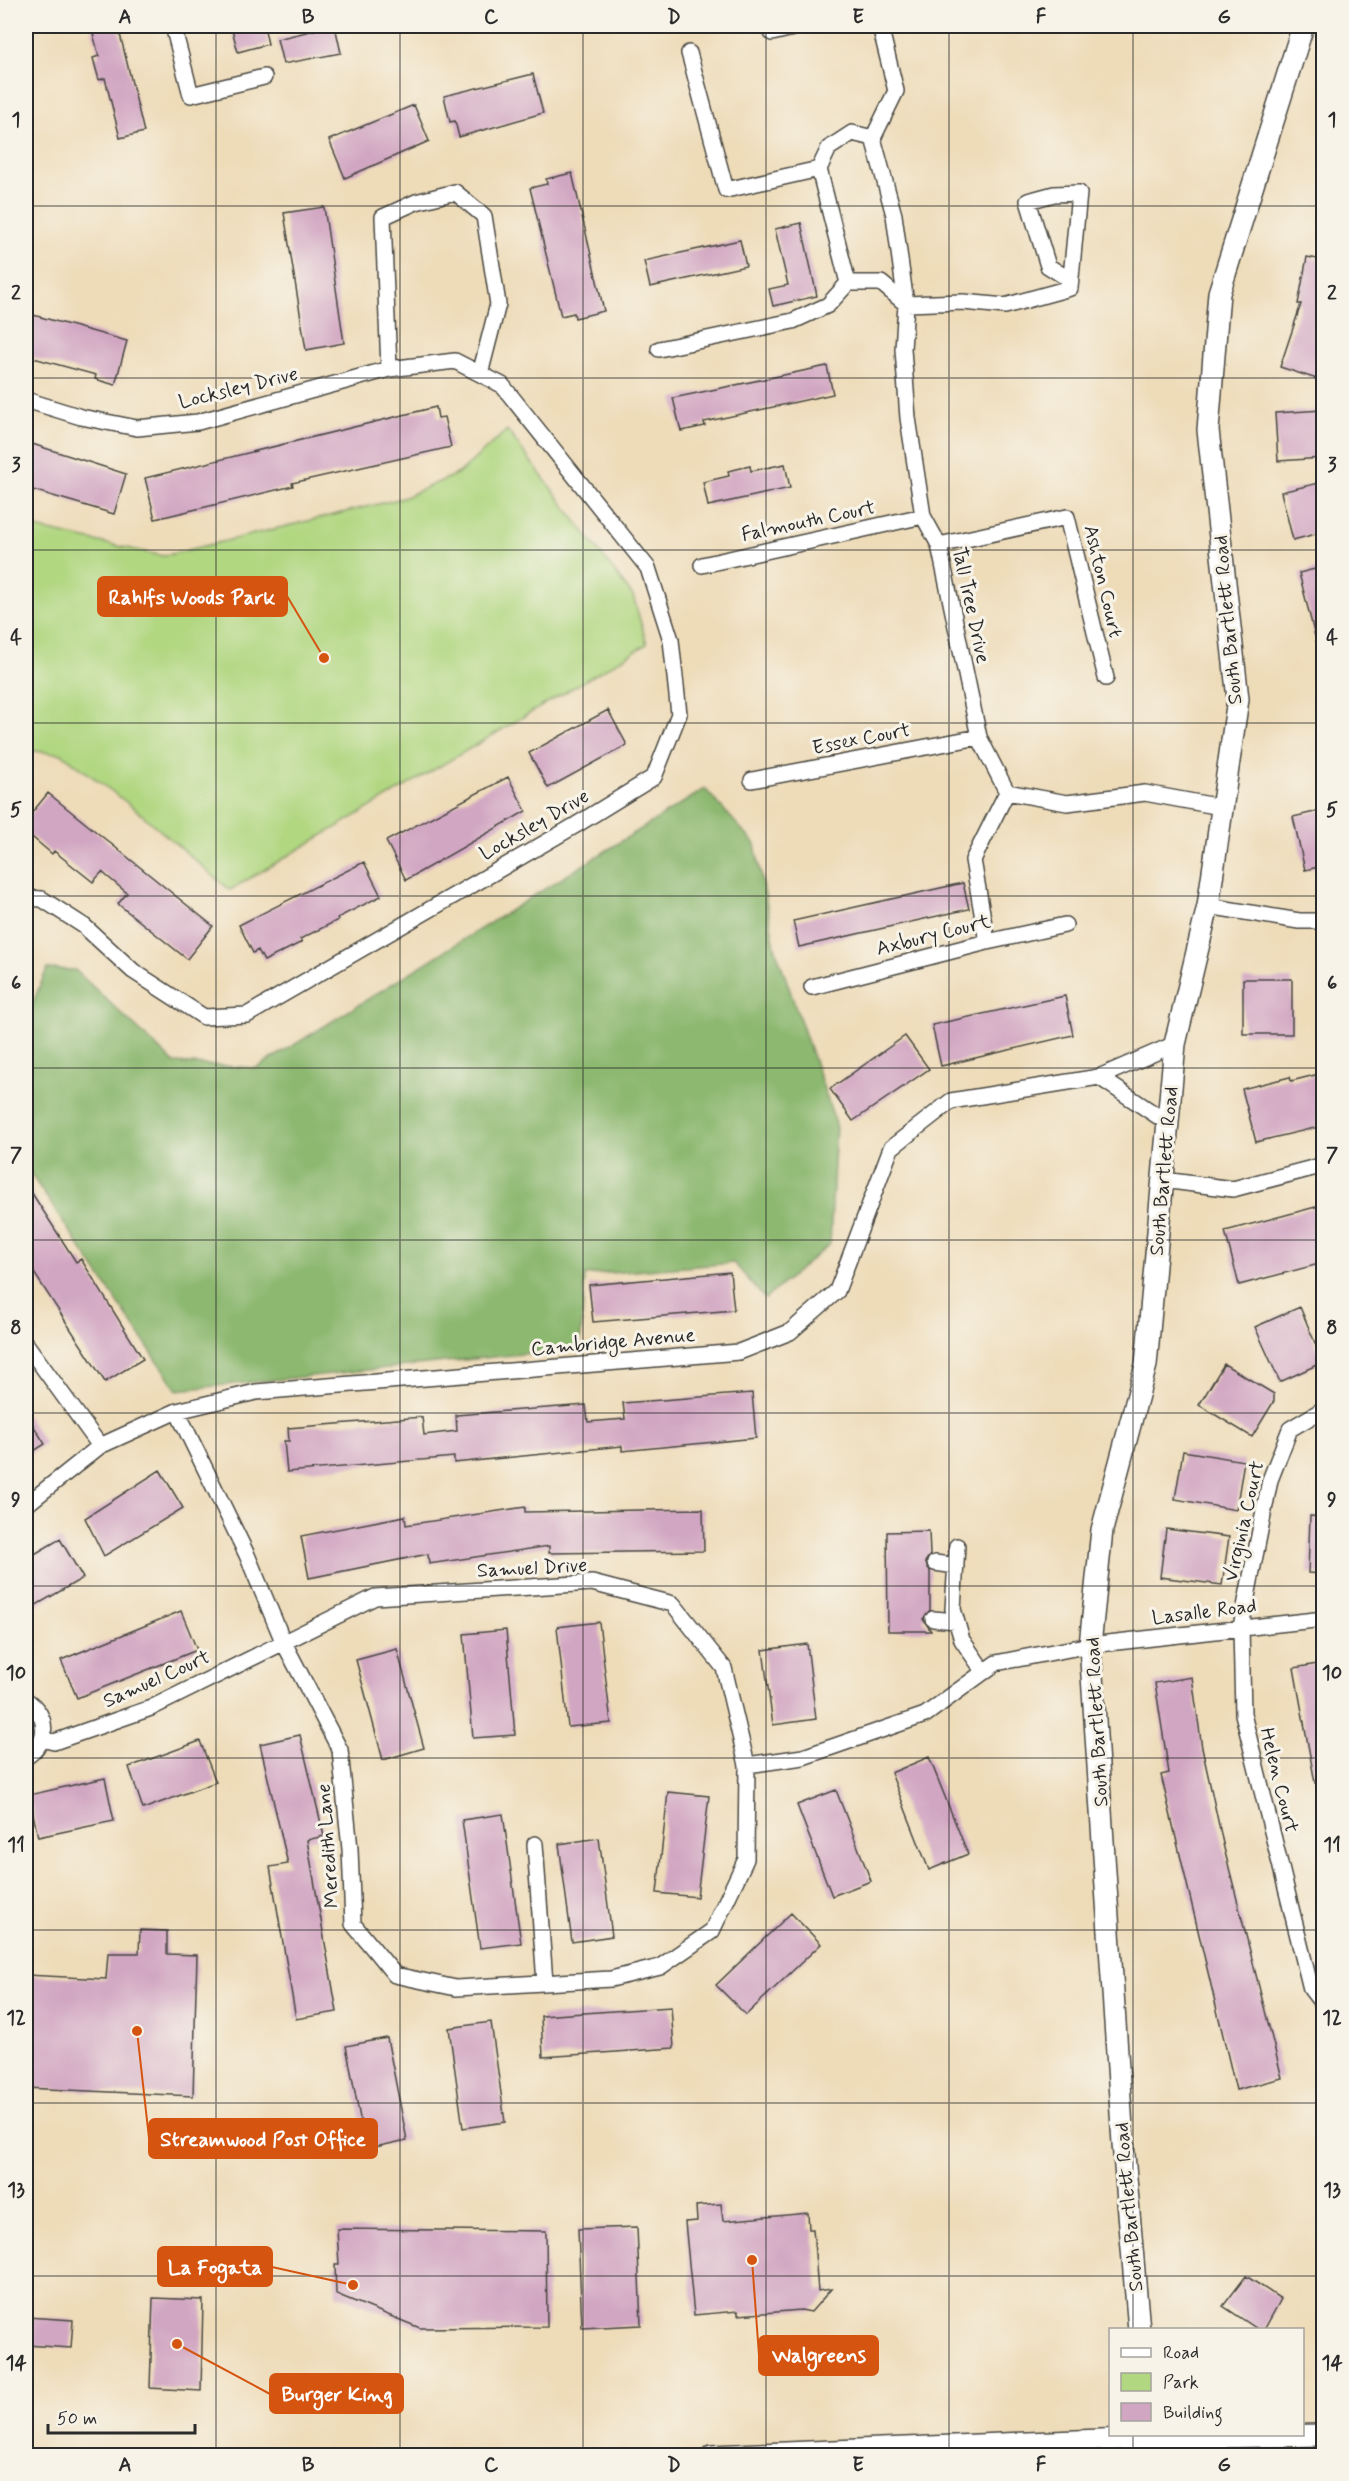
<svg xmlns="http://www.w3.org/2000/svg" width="1349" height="2481" font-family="Mynerve,sans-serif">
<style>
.green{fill:#b1d781;stroke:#6e8156;stroke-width:1.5}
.forest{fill:#8cb86f;stroke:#5c724d;stroke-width:1.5}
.building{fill:#d1a6c2}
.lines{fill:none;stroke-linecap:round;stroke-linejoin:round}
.street-casing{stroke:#484640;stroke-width:18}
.secondary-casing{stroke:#484640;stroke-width:24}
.street{stroke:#fff;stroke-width:15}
.secondary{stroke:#fff;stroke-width:21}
.grid{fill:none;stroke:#2b2b2b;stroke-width:1.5;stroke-opacity:0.55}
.labels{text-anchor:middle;stroke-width:6;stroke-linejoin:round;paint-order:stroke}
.street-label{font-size:20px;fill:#2b2b2b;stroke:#f7f3e8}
.leader{fill:none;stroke:#d5540f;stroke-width:2}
.callout-dot{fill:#d5540f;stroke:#f7f3e8;stroke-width:2}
.callout{fill:#d5540f;stroke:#d5540f;stroke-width:2}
.callout-label{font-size:21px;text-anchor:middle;font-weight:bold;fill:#fff}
.neatline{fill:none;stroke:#2b2b2b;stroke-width:2}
.grid-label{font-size:20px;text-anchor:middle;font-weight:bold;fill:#2b2b2b}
</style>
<rect width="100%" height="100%" fill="#f7f3e8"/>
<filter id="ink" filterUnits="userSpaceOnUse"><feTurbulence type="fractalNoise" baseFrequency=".0167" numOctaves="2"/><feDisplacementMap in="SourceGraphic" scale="12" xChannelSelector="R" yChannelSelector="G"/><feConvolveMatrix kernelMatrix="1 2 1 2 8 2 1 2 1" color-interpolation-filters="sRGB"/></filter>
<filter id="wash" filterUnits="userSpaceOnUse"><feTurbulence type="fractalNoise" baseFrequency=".008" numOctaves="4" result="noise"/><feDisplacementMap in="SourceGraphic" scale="24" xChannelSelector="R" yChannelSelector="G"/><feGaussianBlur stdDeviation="1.35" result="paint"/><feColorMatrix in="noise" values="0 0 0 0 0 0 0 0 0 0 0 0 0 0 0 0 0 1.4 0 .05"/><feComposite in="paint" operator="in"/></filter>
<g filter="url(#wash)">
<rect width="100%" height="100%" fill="#eedcb9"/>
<path class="green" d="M507,430L633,596L647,644L230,890L134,808L62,754L26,750V526L163,556L403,498L459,473Z"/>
<path class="forest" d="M705,789L755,844L775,947L836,1124L830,1244L765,1299L734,1263L585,1275L580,1348L177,1390L26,1167V1019L47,969L75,970L174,1063L257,1068Z"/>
<g id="blocks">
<path class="building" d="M91,26H118L144,132L120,138L105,78L99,80L93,58L99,56Z
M231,26H264L268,44L238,52Z
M314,26H335L341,53L283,64L277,39L315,30Z
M533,74L543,113L459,137L455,121L450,122L444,96Z
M414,105L429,141L345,178L329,140Z
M572,173L604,311L575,318L574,313L561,316L530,188L547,184L546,179Z
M324,207L344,343L306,350L284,213Z
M801,223L817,296L773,306L769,289L788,285L775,229Z
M740,240L746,266L650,287L644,261Z
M1307,257L1323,260V381L1280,367L1301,304H1298Z
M26,313L127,341L115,385L95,379L96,375L26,356Z
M827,366L833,394L704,422L705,426L681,431L673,398Z
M436,407L438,418L444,417L451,447L292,483L293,486L155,519L145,478Z
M1323,410V458L1278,461L1275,413Z
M26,442L126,474L114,514L26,488Z
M785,464L790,488L708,506L703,482L729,476L728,471L750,466L751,471Z
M1323,482V532L1293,540L1281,492Z
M1323,567V647L1318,648L1299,573Z
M608,710L627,745L548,788L529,753Z
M508,777L526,811L406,880L386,841Z
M48,793L213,926L187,959L118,904L127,893L102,872L93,882L54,851L52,854L26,832V820Z
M1323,810V866L1305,870L1293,817Z
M364,862L381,896L337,918L338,920L300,939L302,942L264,961L258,950L253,953L239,925Z
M963,883L969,909L799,947L793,921Z
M1243,979H1292V1034H1243Z
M1065,996L1073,1035L941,1066L932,1025Z
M905,1036L929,1069L853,1121L830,1089Z
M1323,1073V1126L1256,1142L1242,1089L1290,1077L1291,1081Z
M26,1184L76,1262L81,1259L143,1359L105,1382L31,1268L26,1272Z
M1323,1205V1263L1239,1285L1225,1231Z
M730,1272L734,1310L593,1322L589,1285Z
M1300,1307L1323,1362L1280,1382L1255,1327Z
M1224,1364L1274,1394V1401L1252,1437L1199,1405Z
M752,1393L756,1438L622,1451V1446L454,1463V1457L287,1472L284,1441H289L288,1428L422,1417L424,1435L457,1431L456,1415L586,1405L588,1422L625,1419L623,1403Z
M26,1414L45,1444L26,1456Z
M1183,1451L1244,1461L1236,1510L1175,1499Z
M160,1470L183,1508L104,1556L85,1518Z
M525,1507V1512L703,1509L704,1551L549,1553V1546L429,1564L428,1554L309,1578L301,1536L405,1516L406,1525Z
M1310,1516L1323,1517V1574L1308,1573Z
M1166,1529L1229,1537L1222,1585L1160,1577Z
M929,1531L930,1555L925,1562L930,1571V1610L923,1619L931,1631H888L887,1532Z
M60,1539L83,1578L26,1611V1559Z
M181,1611L197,1650L77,1698L61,1660Z
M599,1622L611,1723L568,1727L557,1627Z
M506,1630L515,1735L473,1738L464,1634Z
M807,1644L816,1719L773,1725L763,1650Z
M397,1649L424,1748L383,1760L356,1660Z
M1323,1663V1782L1315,1783L1294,1668Z
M1192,1677L1202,1748L1224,1848L1282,2078L1236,2090L1161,1775L1169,1773L1155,1683Z
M300,1735L324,1836L307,1840L337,2012L296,2019L270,1867L288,1864L260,1744Z
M200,1741L216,1782L143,1809L129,1767Z
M929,1757L968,1854L929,1870L891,1773Z
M105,1778L114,1821L38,1837L29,1795Z
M836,1790L871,1881L832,1896L797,1805Z
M668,1792L709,1796L697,1897L657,1893Z
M503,1814L521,1943L480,1948L462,1820Z
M599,1838L612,1936L572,1942L559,1844Z
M791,1913L821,1944L746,2015L716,1985Z
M140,1930L167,1931V1954L197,1955L193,2096L26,2088V1975L106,1979L108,1953H139Z
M671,2007L674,2048L543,2057L541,2016Z
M491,2022L505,2122L463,2128L449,2028Z
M387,2038L407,2140L366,2149L346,2046Z
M721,2204L723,2221L808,2213L809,2229H813L818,2291L831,2289L811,2312L801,2310L738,2315V2311L694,2315L685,2222L697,2221L696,2206Z
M637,2227L641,2325L582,2328L578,2229Z
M337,2229L546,2231L547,2327L420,2328L336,2294L335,2265H339Z
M1246,2276L1281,2299L1264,2330H1259L1223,2306Z
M153,2298L203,2300L201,2391L150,2388Z
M26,2317L73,2320L71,2348L26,2345Z"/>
</g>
</g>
<g filter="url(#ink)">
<use href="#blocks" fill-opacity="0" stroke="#484640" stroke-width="1.5"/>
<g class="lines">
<defs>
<path id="street" d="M173,26L191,95L264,77
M772,33L801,26
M689,53L726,190L819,169
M873,138L894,215L906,304L903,349L908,418L923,516L939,545L979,737L1007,792L1067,803L1145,793L1221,807
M873,138L896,91L880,26
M819,169L848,283
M819,169L829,148L852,133L873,138
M906,304L963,302L1005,306L1070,288L1079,193L1054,194L1028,201L1048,266L1070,280
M659,349L793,321L828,305L848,283H881L906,304
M389,369L383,217L416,202L455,192L484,216L498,304L480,374
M26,400L81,417L137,428L198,422L389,369L455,361L502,385L648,568L671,640L679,714L654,777L576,825L247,1015L204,1017L133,971L84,926L42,899L26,898
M939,545L1067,517L1106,678
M702,565L923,516
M752,780L979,737
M1208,906L1299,921H1324
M987,942L973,860L1007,792
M812,987L987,942L1065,925
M1099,1077L1168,1123
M1163,1180L1233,1189L1324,1165
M26,1344L100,1446
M1324,1409L1290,1429L1270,1480L1241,1627L1243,1714L1311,1989L1324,2006
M177,1411L247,1555L283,1641L340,1750L350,1849L353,1924L395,1975L456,1988L611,1979L660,1967L712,1931L746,1859L747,1765
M26,1505L100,1446L177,1411L256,1392L739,1352L790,1332L837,1291L891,1148L951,1101L1099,1077L1175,1044
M957,1546L953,1609L962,1640L984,1672
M935,1563L956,1566
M933,1619L956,1621
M26,1700C49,1715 50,1742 26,1757
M42,1739L54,1742L151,1708L375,1597L592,1583L673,1604L724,1668L747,1765L803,1757L925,1715L996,1663L1090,1645L1324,1619
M535,1844L545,1983"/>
<path id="secondary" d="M1139,2330L1123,2143L1090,1645L1102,1530L1146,1365L1175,1044L1208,906L1238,699L1208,430L1219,293L1303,26
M712,2456L1149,2438L1324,2435"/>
</defs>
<use href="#street" class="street-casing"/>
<use href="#secondary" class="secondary-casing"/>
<use href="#street" class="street"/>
<use href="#secondary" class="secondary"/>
</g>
</g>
<path class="grid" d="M216,26V2456M400,26V2456M583,26V2456M766,26V2456M949,26V2456M1133,26V2330M26,206H1324M26,378H1324M26,550H1324M26,723H1324M26,896H1324M26,1068H1324M26,1240H1324M26,1413H1324M26,1586H1324M26,1758H1324M26,1930H1324M26,2103H1324M26,2276H1324M1133,2434V2456"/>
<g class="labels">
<g class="street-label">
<text transform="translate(238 387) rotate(-14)" y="7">Locksley Drive</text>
<text transform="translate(808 520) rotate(-12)" y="7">Falmouth Court</text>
<text transform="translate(1104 581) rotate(77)" y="7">Ashton Court</text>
<text transform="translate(972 605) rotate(78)" y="7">Tall Tree Drive</text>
<text transform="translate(1227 620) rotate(-95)" y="7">South Bartlett Road</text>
<text transform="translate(861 738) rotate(-11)" y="7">Essex Court</text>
<text transform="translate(534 824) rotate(-30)" y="7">Locksley Drive</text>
<text transform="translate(933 934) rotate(-14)" y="7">Axbury Court</text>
<text transform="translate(1163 1171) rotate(-85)" y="7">South Bartlett Road</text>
<text transform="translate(613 1341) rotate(-5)" y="7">Cambridge Avenue</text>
<text transform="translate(1243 1521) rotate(-77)" y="7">Virginia Court</text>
<text transform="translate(532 1567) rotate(-3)" y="7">Samuel Drive</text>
<text transform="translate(1204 1611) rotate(-7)" y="7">Lasalle Road</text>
<text transform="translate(156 1678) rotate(-24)" y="7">Samuel Court</text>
<text transform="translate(1096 1722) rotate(-93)" y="7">South Bartlett Road</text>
<text transform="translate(1280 1780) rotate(76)" y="7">Helen Court</text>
<text transform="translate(327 1846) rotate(-94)" y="7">Meredith Lane</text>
<text transform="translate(1128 2207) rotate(-95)" y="7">South Bartlett Road</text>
</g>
</g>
<path class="leader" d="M324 658L287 596M137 2031L149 2138M353 2285L272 2267M752 2260L759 2355M177 2344L270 2394"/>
<g class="callout-dot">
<circle cx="324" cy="658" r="6"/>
<circle cx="137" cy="2031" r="6"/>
<circle cx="353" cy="2285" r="6"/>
<circle cx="752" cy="2260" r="6"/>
<circle cx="177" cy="2344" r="6"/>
</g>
<g class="callout">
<rect x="98" y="577" width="189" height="39" rx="6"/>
<rect x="149" y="2119" width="228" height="39" rx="6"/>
<rect x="158" y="2247" width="114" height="39" rx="6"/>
<rect x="759" y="2336" width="119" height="39" rx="6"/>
<rect x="270" y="2374" width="133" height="39" rx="6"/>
</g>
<g class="callout-label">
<text x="192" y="604">Rahlfs Woods Park</text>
<text x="263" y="2146">Streamwood Post Office</text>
<text x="215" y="2274">La Fogata</text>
<text x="819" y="2362">Walgreens</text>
<text x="337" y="2401">Burger King</text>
</g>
<rect width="1349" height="2481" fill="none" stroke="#f7f3e8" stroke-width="66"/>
<rect x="1109" y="2328" width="195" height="108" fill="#f7f3e8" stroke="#a5a39c" stroke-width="1.5"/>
<rect x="1121" y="2348" width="30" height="9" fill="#ffffff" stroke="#a5a39c" stroke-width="1.5"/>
<text x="1163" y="2358" font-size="18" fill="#2b2b2b">Road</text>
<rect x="1121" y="2373" width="30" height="18" fill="#b1d781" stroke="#a5a39c" stroke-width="1.5"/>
<text x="1163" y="2388" font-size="18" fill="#2b2b2b">Park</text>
<rect x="1121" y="2403" width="30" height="18" fill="#d1a6c2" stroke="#a5a39c" stroke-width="1.5"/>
<text x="1163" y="2418" font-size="18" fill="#2b2b2b">Building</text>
<path d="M48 2424v9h147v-9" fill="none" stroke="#2b2b2b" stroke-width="3"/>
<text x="57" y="2424" font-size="18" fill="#2b2b2b" stroke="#f7f3e8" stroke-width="4.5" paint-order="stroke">50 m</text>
<rect x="33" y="33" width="1283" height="2415" class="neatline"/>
<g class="grid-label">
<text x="125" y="23">A</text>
<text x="308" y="23">B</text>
<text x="491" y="23">C</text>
<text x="674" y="23">D</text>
<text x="858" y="23">E</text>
<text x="1041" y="23">F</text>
<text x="1224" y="23">G</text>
<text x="16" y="126">1</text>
<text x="1332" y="126">1</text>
<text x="16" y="299">2</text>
<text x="1332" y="299">2</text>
<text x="16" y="471">3</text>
<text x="1332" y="471">3</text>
<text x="16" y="644">4</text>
<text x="1332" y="644">4</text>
<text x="16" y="816">5</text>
<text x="1332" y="816">5</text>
<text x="16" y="989">6</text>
<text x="1332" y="989">6</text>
<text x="16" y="1161">7</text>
<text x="1332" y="1161">7</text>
<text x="16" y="1334">8</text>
<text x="1332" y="1334">8</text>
<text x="16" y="1506">9</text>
<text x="1332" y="1506">9</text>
<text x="16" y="1679">10</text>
<text x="1332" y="1679">10</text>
<text x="16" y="1851">11</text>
<text x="1332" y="1851">11</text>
<text x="16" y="2024">12</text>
<text x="1332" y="2024">12</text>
<text x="16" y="2196">13</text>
<text x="1332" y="2196">13</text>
<text x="16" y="2369">14</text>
<text x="1332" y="2369">14</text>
<text x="125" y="2471">A</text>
<text x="308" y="2471">B</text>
<text x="491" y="2471">C</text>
<text x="674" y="2471">D</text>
<text x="858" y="2471">E</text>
<text x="1041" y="2471">F</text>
<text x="1224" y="2471">G</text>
</g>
</svg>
